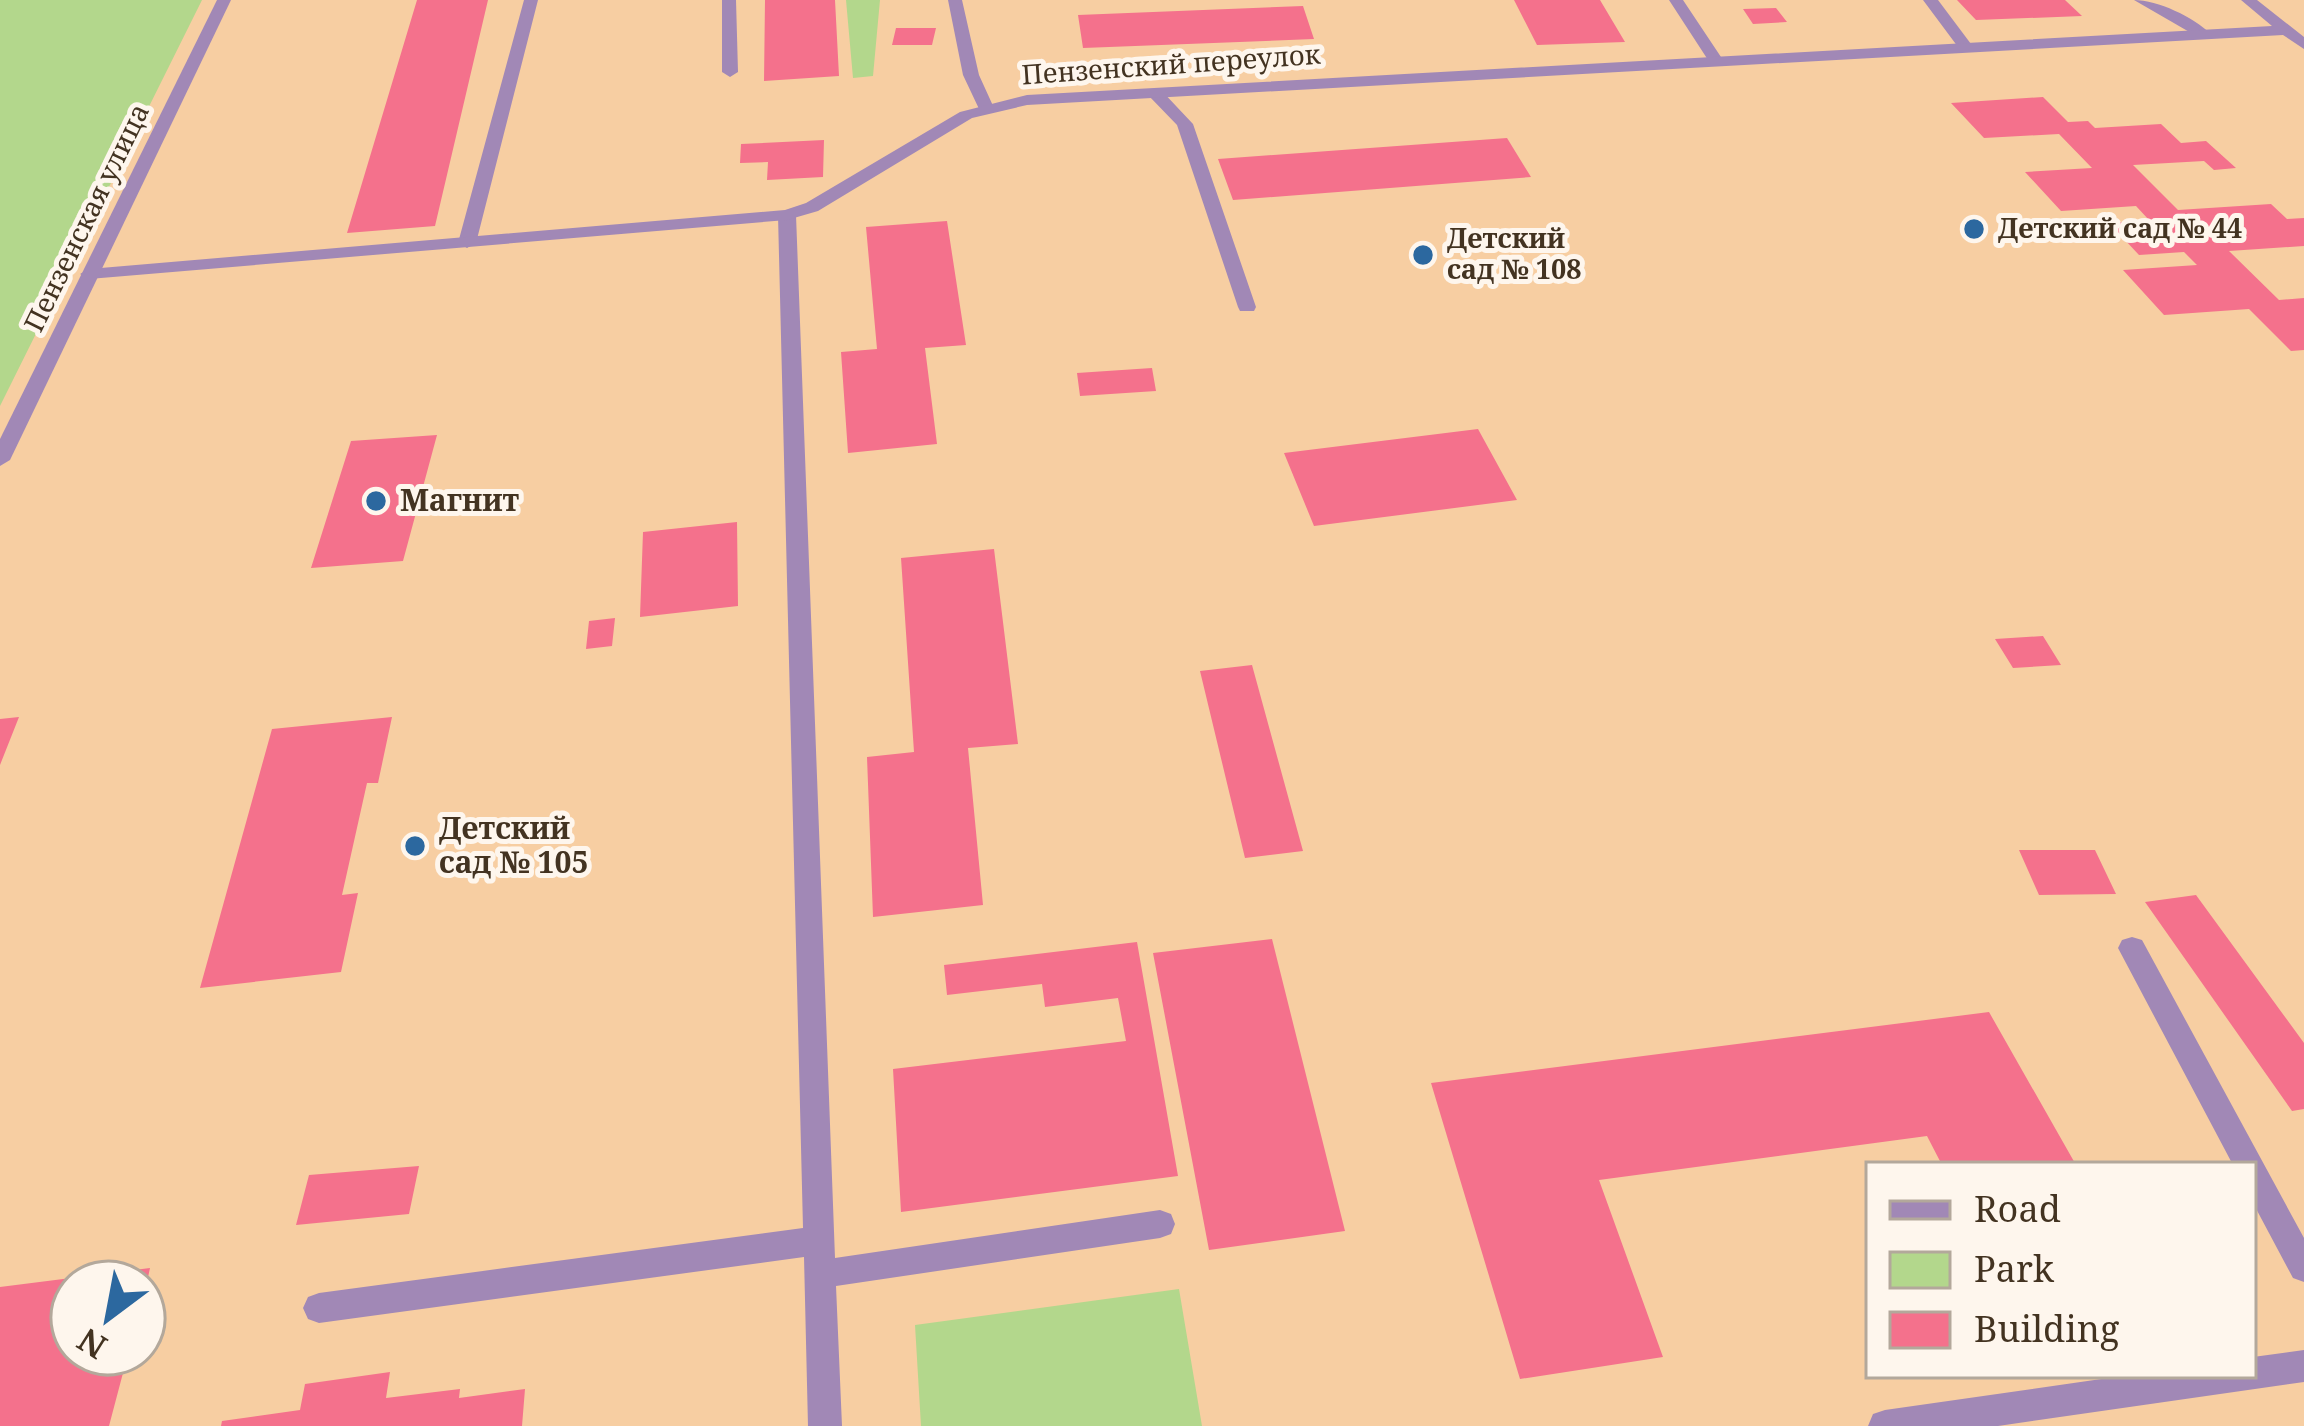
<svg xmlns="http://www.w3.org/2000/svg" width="2304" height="1426" font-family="'Noto Serif',serif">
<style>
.green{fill:#b3d78c}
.building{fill:#f4718c}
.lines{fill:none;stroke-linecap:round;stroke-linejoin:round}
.service{fill:#a188b6;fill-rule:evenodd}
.minor{fill:#a188b6;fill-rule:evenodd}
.tertiary{fill:#a188b6;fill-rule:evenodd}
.poi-dot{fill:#2c689f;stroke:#fef6ed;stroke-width:4.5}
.labels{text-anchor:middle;stroke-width:10;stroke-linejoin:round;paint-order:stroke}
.far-street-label{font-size:27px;fill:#433321;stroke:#fef6ed}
.far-poi-label{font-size:27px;font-weight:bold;fill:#433321;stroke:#fef6ed;text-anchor:start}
.poi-label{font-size:30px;font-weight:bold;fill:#433321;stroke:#fef6ed;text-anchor:start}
</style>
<rect width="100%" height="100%" fill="#f7cea2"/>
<path class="green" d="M0,0H202L0,406Z
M846,0H880L873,76L853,78Z
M1179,1289L1202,1426H921L915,1325Z"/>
<path class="building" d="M417,0H488L435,226L347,233Z
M765,0H835L839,76L764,81Z
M1514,0H1600L1625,42L1537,45Z
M1957,0H2065L2082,16L1976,20Z
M1303,6L1314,39L1083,48L1078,15Z
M1776,8L1787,22L1753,24L1743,9Z
M896,28H936L932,45H892Z
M2043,97L2068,122L2088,121L2095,128L2161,124L2181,143L2206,141L2236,168L2214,170L2204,161L2133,165L2178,210L2271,204L2287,219L2304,218V246L2229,251L2279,300L2304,298V350L2291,351L2249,309L2164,315L2123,270L2197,265L2184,252L2139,255L2109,223L2149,220L2136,206L2061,211L2025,172L2092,168L2059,134L1984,138L1951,103Z
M1507,138L1531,177L1233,200L1218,159Z
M824,140L823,177L767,180L768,162L740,163L741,144Z
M947,221L966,345L925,348L937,444L848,453L841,352L877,349L866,227Z
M1152,368L1156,391L1080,396L1077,373Z
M1478,429L1517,500L1314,526L1284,453Z
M437,435L403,561L311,568L351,441Z
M737,522L738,606L640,617L643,532Z
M994,549L1018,744L968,748L983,905L873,917L867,757L914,752L901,558Z
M615,618L612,646L586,649L589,621Z
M2043,636L2061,665L2013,668L1995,639Z
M1252,665L1303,851L1245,858L1200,671Z
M19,717L0,765V719Z
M392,717L378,783H367L342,895L358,893L341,972L200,988L272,729Z
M2019,850H2095L2116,894L2039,895Z
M2196,895L2304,1043V1109L2292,1111L2145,902Z
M1272,939L1345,1231L1209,1250L1153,953Z
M1137,942L1178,1176L901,1212L893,1069L1126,1041L1118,998L1045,1007L1042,984L947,995L944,965Z
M1989,1012L2076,1165H1942L1927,1136L1599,1180L1663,1357L1520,1379L1431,1083Z
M419,1166L409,1214L296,1225L309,1175Z
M150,1268L147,1282H72V1354H128L109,1426H0V1287Z
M390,1372L386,1398L460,1389L459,1398L525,1389L522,1426H221L222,1421L300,1410L305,1384Z"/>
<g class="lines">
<path class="service" d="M524,0H538L476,243L467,248L458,243Z
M722,0H736L738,72L730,77L722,72Z
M948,0H962L979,75L994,108L992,111H980L963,75Z
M1669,0H1683L1723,60L1720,63H1710Z
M1923,0H1938L1974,48L1971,51H1961Z
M2134,0C2158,0 2193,17 2211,34L2198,37Z
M1148,89H1160L1193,124L1256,307L1254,311H1240L1238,307L1177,125L1148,95Z
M787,210L796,215L835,1258L1160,1210L1171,1214L1175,1224L1171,1234L1160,1238L836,1286L842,1426H808L804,1257L319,1323L308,1319L303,1308L308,1297L319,1293L803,1228L778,215Z
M2132,937L2142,940L2304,1238V1282L2293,1278L2253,1203V1165H2233L2118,948L2122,940Z
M2304,1350V1382L1998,1426H1868L1873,1414L1885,1410L2129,1375H2253V1357Z"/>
<path class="minor" d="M2241,0H2257L2304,37V49L2283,35L1027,105L972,118L818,211L787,220L89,279L80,274L89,269L785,210L806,203L960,112L1027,95L2272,26Z"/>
<path class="tertiary" d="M217,0H231L10,460L0,466V439Z"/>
</g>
<g class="poi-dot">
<circle cx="1974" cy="229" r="12"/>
<circle cx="1423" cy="255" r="12"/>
<circle cx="376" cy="501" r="12"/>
<circle cx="415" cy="846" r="12"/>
</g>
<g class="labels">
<g class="far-street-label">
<text transform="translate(1171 65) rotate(-4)" y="9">Пензенский переулок</text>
<text transform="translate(87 218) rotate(-64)" y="9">Пензенская улица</text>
</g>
<g class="far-poi-label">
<text x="1998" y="238">Детский сад № 44</text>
<text x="1447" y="248">Детский<tspan x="1447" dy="31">сад № 108</tspan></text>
</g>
<g class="poi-label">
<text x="400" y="511">Магнит</text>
<text x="439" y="839">Детский<tspan x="439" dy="34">сад № 105</tspan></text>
</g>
</g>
<rect x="1866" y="1162" width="390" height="216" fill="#fef6ed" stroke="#b3a89b" stroke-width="3"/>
<rect x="1890" y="1201" width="60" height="18" fill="#a188b6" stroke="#b3a89b" stroke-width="3"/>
<text x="1974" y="1222" font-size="36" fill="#433321">Road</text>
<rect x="1890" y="1252" width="60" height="36" fill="#b3d78c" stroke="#b3a89b" stroke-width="3"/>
<text x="1974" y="1282" font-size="36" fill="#433321">Park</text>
<rect x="1890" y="1312" width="60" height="36" fill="#f4718c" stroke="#b3a89b" stroke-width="3"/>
<text x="1974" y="1342" font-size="36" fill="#433321">Building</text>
<g transform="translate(108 1318) rotate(212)"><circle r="57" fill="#fef6ed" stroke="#b3a89b" stroke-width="3"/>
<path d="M0-9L21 45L0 30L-21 45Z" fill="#2c689f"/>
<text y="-18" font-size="33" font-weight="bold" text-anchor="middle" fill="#433321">N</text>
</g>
</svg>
